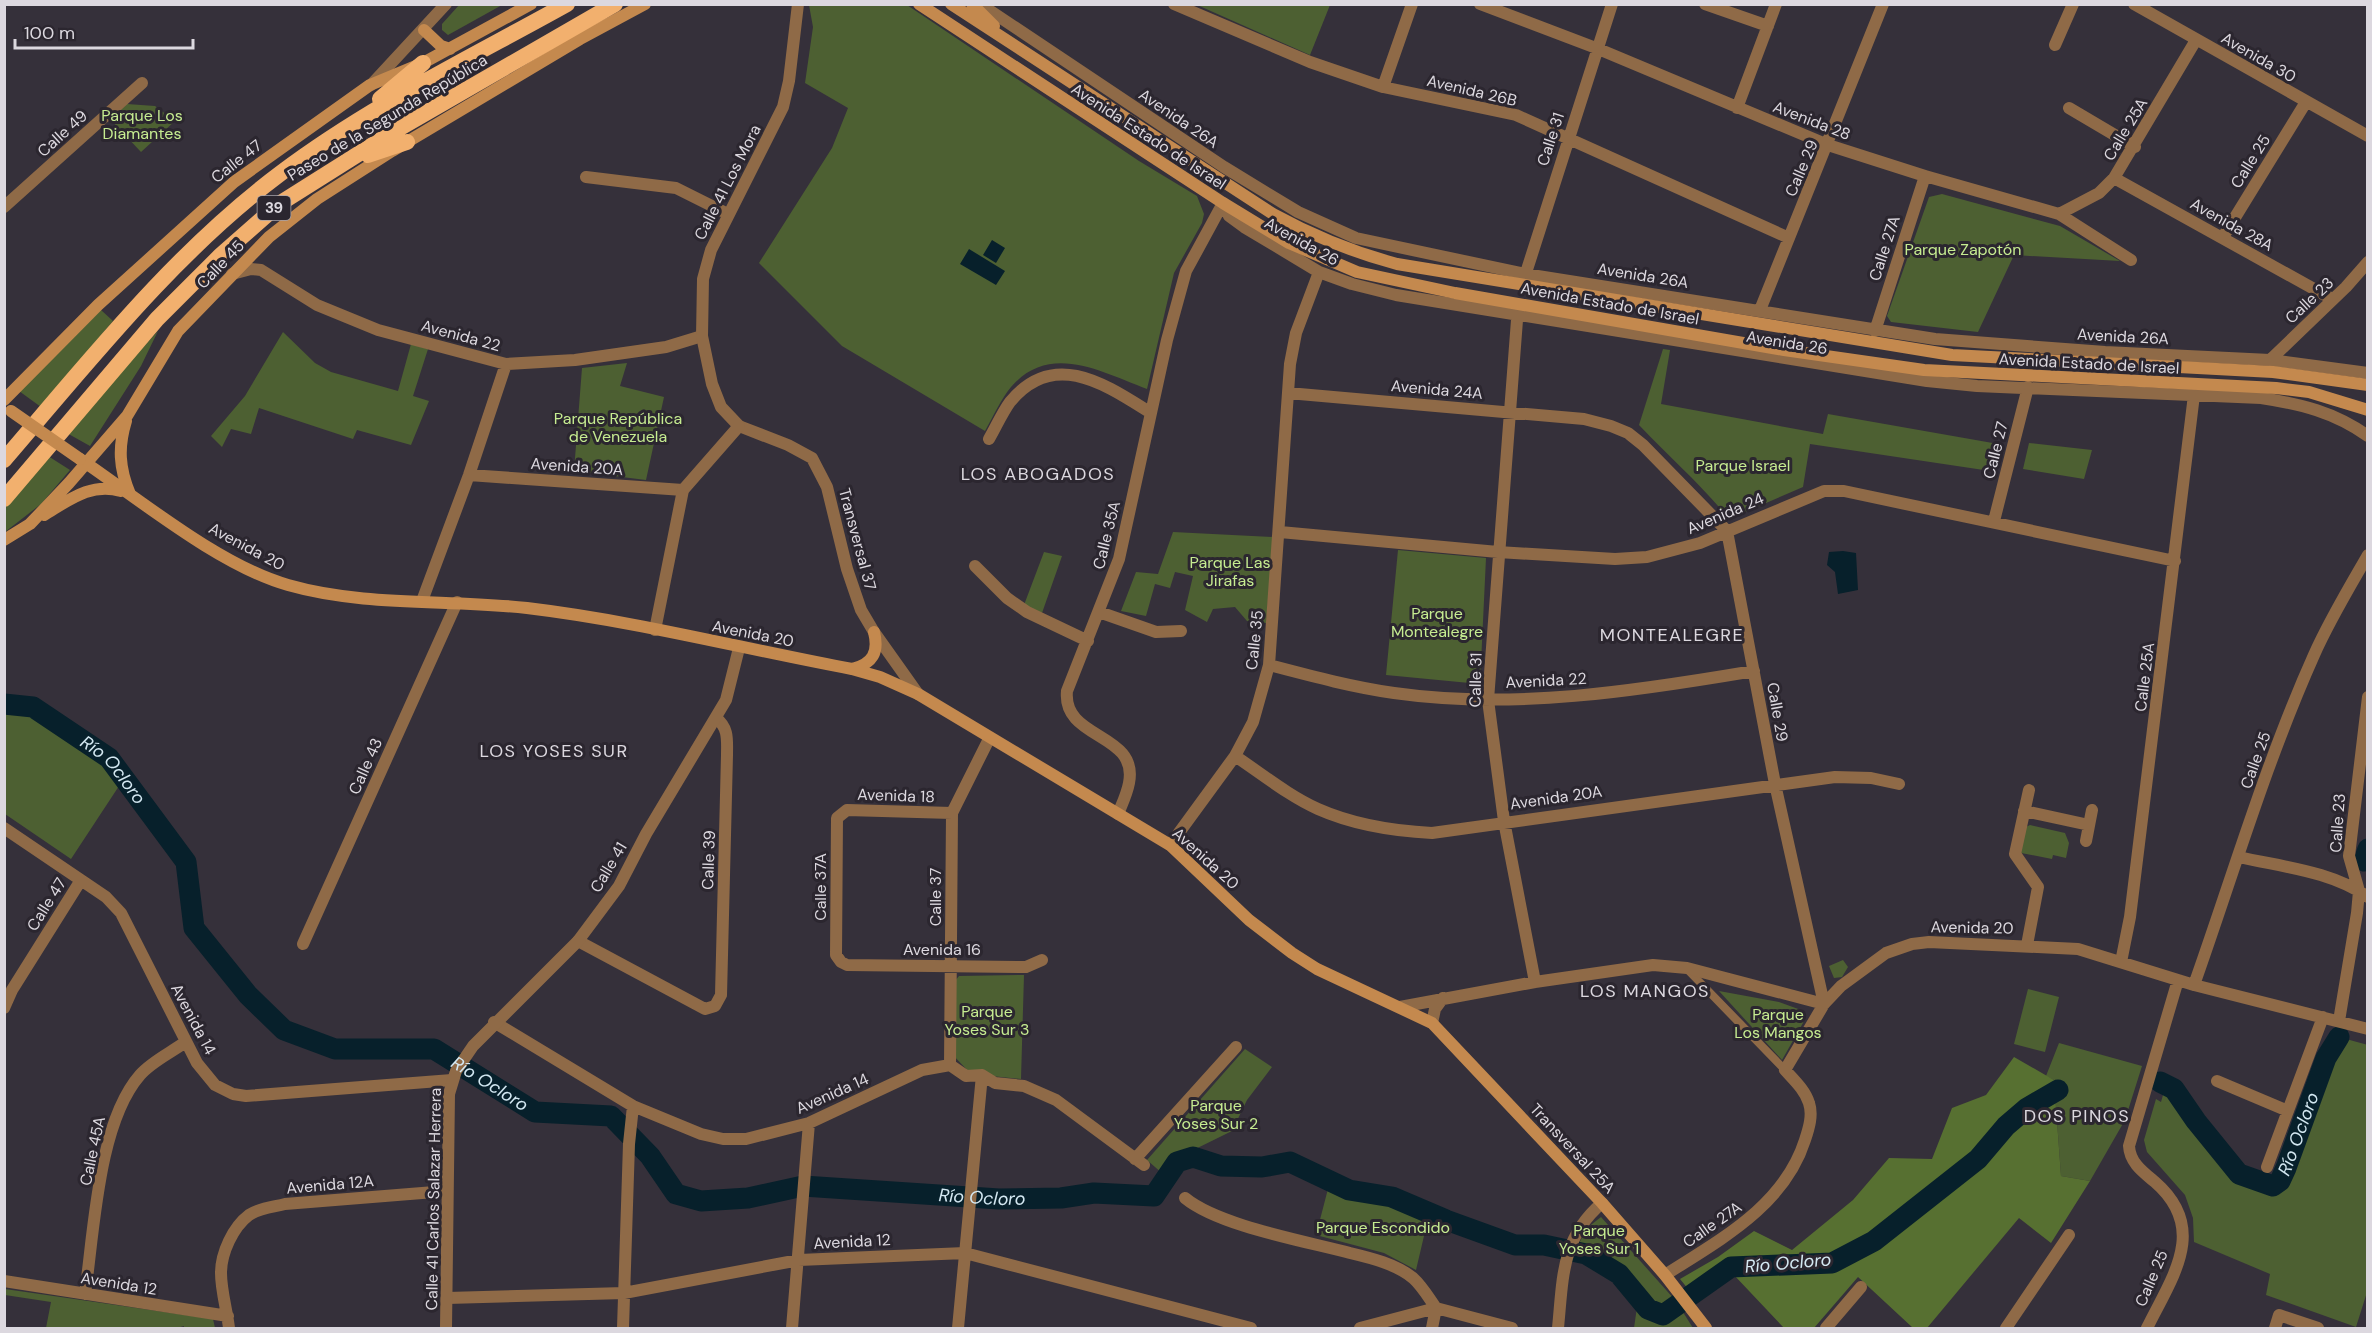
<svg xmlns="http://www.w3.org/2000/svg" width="2372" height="1333" font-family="'DM Sans',sans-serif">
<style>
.green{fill:#4d6032}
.forest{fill:#577031}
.water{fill:#07202b}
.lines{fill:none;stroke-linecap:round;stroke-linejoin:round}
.river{stroke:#07202b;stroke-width:21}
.pedestrian{stroke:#8f6a47;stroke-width:8}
.minor{stroke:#8f6a47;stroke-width:12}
.tertiary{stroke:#8f6a47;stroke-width:12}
.secondary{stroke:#c4894e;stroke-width:12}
.trunk{stroke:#f2b06e;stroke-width:16}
.secondary-bridge{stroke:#c4894e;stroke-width:12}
.labels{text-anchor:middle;stroke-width:6;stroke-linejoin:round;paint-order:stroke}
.shield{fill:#2b262f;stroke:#a7a3aa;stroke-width:1.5}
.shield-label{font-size:15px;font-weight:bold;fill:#dcd8df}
.street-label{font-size:16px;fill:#dcd8df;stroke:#2b262f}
.park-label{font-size:16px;fill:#c6ec91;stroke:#2b262f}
.neighbourhood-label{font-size:18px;letter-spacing:1.5px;fill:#dcd8df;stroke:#2b262f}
.water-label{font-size:18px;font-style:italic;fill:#d4e8f2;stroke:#2b262f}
</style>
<rect width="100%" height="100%" fill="#35303a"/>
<path class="green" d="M460,4H502V5L448,35L442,30V24Z
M1195,4H1330V5L1310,55Z
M809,5H907L1139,161L1197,196L1204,214L1202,223L1174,273L1147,389C1101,372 1050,342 1011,387C1001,399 993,417 985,431L842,346L759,263L832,148L848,108L805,83L813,27Z
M127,104L155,106L175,121L141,152L110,119Z
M1942,194L2060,226L2120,261L2014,255L1978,332L1891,322L1887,316L1929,197Z
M101,310L113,321L41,407L19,391Z
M158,331L141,366L90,446L65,432Z
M283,332L315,363L331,372L398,391L411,344L428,349L413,396L429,401L411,445L357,430L353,439L259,408L251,434L231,429L222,447L211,436L245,396Z
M1663,349L1670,350L1661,404L1823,434L1828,414L2004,445L1997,472L1810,444L1803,487L1729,519C1702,485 1669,457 1639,425Z
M627,363L620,386L664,397L646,480L574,471L582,368Z
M2029,443L2092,450L2084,479L2023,469Z
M48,456L70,470L41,504L5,532V508Z
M1173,532L1274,537L1266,623L1247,621L1235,607L1213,609L1207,622L1185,610L1193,576L1175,572L1170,588L1155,584L1146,616L1121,611L1136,572L1158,574Z
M1398,550L1486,558L1480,684L1386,675Z
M1044,552L1062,556L1042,613L1024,605Z
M5,710L30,713L104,761L119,786L71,859L5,814Z
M2030,825L2065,833L2069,843L2066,858L2053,855L2052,859L2016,852L2024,828Z
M1843,960L1848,967L1842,977L1834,978L1829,966Z
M1024,975L1021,1079L971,1074L951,1053L955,981L959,976Z
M2028,989L2059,997L2045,1052L2014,1044Z
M1719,991L1779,1002L1801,1010L1805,1016L1803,1023L1782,1060Z
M2346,1039L2368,1045V1289L2356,1327L2266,1295L2270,1274L2194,1242L2193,1218L2185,1195L2147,1152L2144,1140L2156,1099L2161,1102L2165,1088L2176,1097L2190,1124L2234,1173L2251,1183L2274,1190L2284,1183L2328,1061Z
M2059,1043L2142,1066L2125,1120L2090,1181L2061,1176L2054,1080L2046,1076Z
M1245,1049L1272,1067L1247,1100L1232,1131L1173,1160L1163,1174L1147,1160Z
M1329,1185L1347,1196L1390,1202L1428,1219L1416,1270L1384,1253L1316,1235Z
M1601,1217L1675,1300L1663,1309L1653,1306L1622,1271L1577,1247L1587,1228Z
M5,1289L213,1319L215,1328H184V1326L177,1328H46L51,1302L5,1295Z
M1637,1307L1664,1321L1681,1309L1693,1328H1634Z"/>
<path class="forest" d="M2014,1057L2054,1080L2061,1176L2090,1181L2051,1243L2019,1218L1927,1328H1913L1858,1277L1814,1328H1784L1733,1274L1697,1300L1680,1279L1718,1257L1754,1231L1792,1250L1853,1200L1889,1158L1932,1159L1952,1108L1986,1095Z"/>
<path class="water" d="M992,240L1005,248L996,263L983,255Z
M969,249L1005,271L996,285L960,264Z
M1843,551L1856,553L1858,590L1838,594L1835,572L1827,565L1829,552Z"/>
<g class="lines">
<g class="river">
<path id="s1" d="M4,704L33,707L109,758L186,862L194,928L248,995L284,1030L335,1049H434L535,1112L611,1116L650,1156L676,1194L701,1201L748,1198L803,1186L999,1199L1061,1198L1094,1193L1154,1196L1177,1162L1193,1157L1221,1166L1262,1167L1290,1162L1349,1190L1392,1197L1446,1220L1515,1245H1544L1586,1254L1619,1274L1648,1309L1663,1315L1731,1267L1832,1263L1874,1241L1978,1159L2006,1126L2027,1108L2058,1090"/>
<path d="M2364,861L2368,849"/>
<path id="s2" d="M2160,1082L2174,1089L2196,1121L2239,1174L2273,1186L2280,1181L2286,1168L2326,1058L2339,1037"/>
</g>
<path class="pedestrian" d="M1687,969L1785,1070"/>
<path class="minor" d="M980,4L1224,167L1298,212L1356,238L1525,274L1935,339L2105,352L2270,360L2368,373
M1174,4L1310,62L1383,87L1516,115L1789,238
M1480,4L1596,48L1828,145L1925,176L2059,214L2131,260
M1705,4L1768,26
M2134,4L2368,136
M2055,45L2073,4
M371,85L446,4
M1383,87L1412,4
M1737,108L1776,4
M2069,108L2135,147
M586,177L676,188L728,214
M2114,178L2332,299
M1223,203L1229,216L1244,227L1319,272L1352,284L1396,295L1927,381L1977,386L2261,398C2301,404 2334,412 2368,436
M4,207L142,83
M2059,214L2099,193L2114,178L2196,40
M2223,237L2306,102
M232,274L251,269L261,270L317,305L378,330L506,364L575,360L666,347L702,336
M1524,279L1612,4
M1518,307L1488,700L1504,821L1535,982
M1760,310L1883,4
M1875,331L1925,176
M2270,360L2346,287L2368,262
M1288,393L1584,419L1611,426L1628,433L1643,445L1727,531L1775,784L1824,1004
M739,426L788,445L812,458L827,487L847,569L861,610L874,632L918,694
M989,439C996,427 1002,413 1010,402C1054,348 1106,385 1151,413
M469,475L683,490
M1994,521L2028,387
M1280,532L1498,552L1615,559L1647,557L1700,543L1824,491H1844L2175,561
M975,566L1007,598L1027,612L1088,641
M422,601L469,475L506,364
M1099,612L1156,632L1181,631
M1269,665C1311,676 1352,687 1394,693C1514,710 1636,691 1754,671
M1235,756C1262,774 1289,796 1318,809C1354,825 1393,831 1432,833L1835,777L1871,778L1899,784
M2024,811L2089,825
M952,813L847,810L837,818L836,955L841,962L847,965L1026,967L1042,960
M1118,814C1122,804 1127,794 1129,783C1139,732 1062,740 1067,691L1119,559L1167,340L1186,271L1223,203
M4,828L106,897L121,913L197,1063L215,1085L233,1094L246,1096L452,1080
M2086,841L2092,810
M1170,845L1235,756L1253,722L1269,665L1290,364L1296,333L1319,272
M2239,857C2282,867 2331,871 2368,897
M578,941L705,1009L715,1006L721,995L727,755C727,740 729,728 716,718
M303,944L457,602
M2027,945L2038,887L2015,854L2029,790
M2121,962L2130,917L2194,395
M2194,985C2233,875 2266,762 2314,655C2329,621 2349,588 2368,555
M1400,1007L1535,982L1653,965L1687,968L1824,1004
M4,1008L12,990L81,880
M2339,1021L2357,913L2359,891L2349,856L2368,697
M494,1022L633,1106L701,1134L723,1139H746L809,1123L922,1070L950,1065L966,1076L982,1075L995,1083L1024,1086L1056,1100L1144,1165
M1432,1023L1435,1009L1443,998
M950,1065L952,813L989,739
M2217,1081L2288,1111
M1135,1159L1236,1047
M2267,1167L2323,1017
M1185,1198C1219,1226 1305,1241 1350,1253C1371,1258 1396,1264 1413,1278C1422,1286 1429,1298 1436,1308L1432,1328
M1665,1275C1721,1239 1784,1206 1805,1140C1809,1128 1813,1115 1809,1103C1805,1090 1794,1080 1785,1070L1824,1004L1841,986L1886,953L1912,944L1929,942L2078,949L2194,985L2368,1029
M4,1281L228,1316
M85,1294C94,1231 98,1123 140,1075C151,1062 170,1053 184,1043
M447,1298L624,1293L799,1260L965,1253L1251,1328
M229,1328C227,1310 221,1291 221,1273C221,1253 233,1227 249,1215C259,1208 273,1207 285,1204L447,1191
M623,1328L629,1144L633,1106
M792,1328L809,1123
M958,1328L982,1075
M1360,1328L1436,1308L1512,1328
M1826,1328L1861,1287
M2006,1328L2069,1235
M2147,1328C2172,1277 2209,1229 2155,1182C2143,1172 2130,1163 2129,1146L2178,980
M2275,1328L2279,1315L2318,1328"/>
<path class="tertiary" d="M655,630L683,490L739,426L721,407L712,384L702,336L703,279L711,250L783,107L789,81L798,4
M446,1328L449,1094L456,1071L473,1046L578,941L619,886L646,834L726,700L739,648
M1558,1328C1563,1278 1561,1238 1602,1203"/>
<path class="secondary" d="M919,4L1223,203L1289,243L1357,272L1455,293L1784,350L1924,370L2276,388L2309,392L2368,410
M951,4L1273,214C1313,236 1352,252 1397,264L1952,355L2273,372L2368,385
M972,4L994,26
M424,30L441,46L450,49
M4,400L98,305L234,182L370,85L423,63L531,4
M126,421C118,447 119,468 130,494
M80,459C139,499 220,566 288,585C365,607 449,599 527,608C636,621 744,649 852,669L880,677L918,694L1170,845L1249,920L1292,953L1317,969L1432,1023L1602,1203L1665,1275L1706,1328
M44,515C69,500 91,482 121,491
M4,540L30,524L69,483L127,416L178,331L269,237L317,199L392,151L580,39L645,4
M852,669C873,664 879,652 874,632"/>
<path class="trunk" d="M380,99L423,63
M368,155L407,142
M4,460C90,360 175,252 281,173C370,106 470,58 567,4
M4,499L157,319L221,255L279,204L398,129L615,4"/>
<path class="secondary-bridge" d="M11,411L80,459"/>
</g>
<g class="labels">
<rect class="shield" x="257.5" y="196" width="33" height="24" rx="4.5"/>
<g class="shield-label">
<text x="274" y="213">39</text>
</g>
<g class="street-label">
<text transform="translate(2259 57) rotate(30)" y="6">Avenida 30</text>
<text transform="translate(1472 90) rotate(13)" y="6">Avenida 26B</text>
<text transform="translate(387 117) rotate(-31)" y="6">Paseo de la Segunda República</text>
<text transform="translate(1179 118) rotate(34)" y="6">Avenida 26A</text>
<text transform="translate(1812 120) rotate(21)" y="6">Avenida 28</text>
<text transform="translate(2125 129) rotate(-59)" y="6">Calle 25A</text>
<text transform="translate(62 133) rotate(-42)" y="6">Calle 49</text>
<text transform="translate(1149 136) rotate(33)" y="6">Avenida Estado de Israel</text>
<text transform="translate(1550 139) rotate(-72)" y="6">Calle 31</text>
<text transform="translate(236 161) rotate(-38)" y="6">Calle 47</text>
<text transform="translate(2250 161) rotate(-58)" y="6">Calle 25</text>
<text transform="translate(1801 168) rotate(-67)" y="6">Calle 29</text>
<text transform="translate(727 182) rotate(-63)" y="6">Calle 41 Los Mora</text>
<text transform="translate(2232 224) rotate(29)" y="6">Avenida 28A</text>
<text transform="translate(1302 241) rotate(29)" y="6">Avenida 26</text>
<text transform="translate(1884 248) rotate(-72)" y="6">Calle 27A</text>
<text transform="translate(220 264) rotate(-46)" y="6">Calle 45</text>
<text transform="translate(1643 275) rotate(9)" y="6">Avenida 26A</text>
<text transform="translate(2309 300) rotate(-43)" y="6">Calle 23</text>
<text transform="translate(1610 303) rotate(10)" y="6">Avenida Estado de Israel</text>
<text transform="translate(461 335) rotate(15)" y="6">Avenida 22</text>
<text transform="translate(2123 336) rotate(3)" y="6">Avenida 26A</text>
<text transform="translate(1787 342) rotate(9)" y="6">Avenida 26</text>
<text transform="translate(2089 363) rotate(3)" y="6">Avenida Estado de Israel</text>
<text transform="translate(1437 389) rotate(5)" y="6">Avenida 24A</text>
<text transform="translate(1995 450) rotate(-76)" y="6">Calle 27</text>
<text transform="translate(577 466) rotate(4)" y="6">Avenida 20A</text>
<text transform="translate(1725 513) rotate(-23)" y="6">Avenida 24</text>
<text transform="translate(1106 535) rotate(-76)" y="6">Calle 35A</text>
<text transform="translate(858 539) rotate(75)" y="6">Transversal 37</text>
<text transform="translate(247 546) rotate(28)" y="6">Avenida 20</text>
<text transform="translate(753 633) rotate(11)" y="6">Avenida 20</text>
<text transform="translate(1254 640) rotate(-84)" y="6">Calle 35</text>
<text transform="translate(2144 677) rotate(-83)" y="6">Calle 25A</text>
<text transform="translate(1475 680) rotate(-89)" y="6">Calle 31</text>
<text transform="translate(1546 680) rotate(-3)" y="6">Avenida 22</text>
<text transform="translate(1778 712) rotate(80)" y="6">Calle 29</text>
<text transform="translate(2255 760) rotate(-70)" y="6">Calle 25</text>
<text transform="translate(365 766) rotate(-66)" y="6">Calle 43</text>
<text transform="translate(896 795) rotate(2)" y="6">Avenida 18</text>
<text transform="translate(1556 797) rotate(-8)" y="6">Avenida 20A</text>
<text transform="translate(2337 823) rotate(-86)" y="6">Calle 23</text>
<text transform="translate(1206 858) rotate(42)" y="6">Avenida 20</text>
<text transform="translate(708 860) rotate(-88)" y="6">Calle 39</text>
<text transform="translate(608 867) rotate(-59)" y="6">Calle 41</text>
<text transform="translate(820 887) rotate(-90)" y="6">Calle 37A</text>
<text transform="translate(935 897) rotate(-90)" y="6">Calle 37</text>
<text transform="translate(46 904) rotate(-58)" y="6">Calle 47</text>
<text transform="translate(1972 927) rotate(1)" y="6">Avenida 20</text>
<text x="942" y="955">Avenida 16</text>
<text transform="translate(194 1019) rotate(62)" y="6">Avenida 14</text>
<text transform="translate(832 1093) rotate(-24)" y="6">Avenida 14</text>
<text transform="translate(1573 1148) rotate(47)" y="6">Transversal 25A</text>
<text transform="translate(92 1151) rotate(-78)" y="6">Calle 45A</text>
<text transform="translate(330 1184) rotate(-5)" y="6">Avenida 12A</text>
<text transform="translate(433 1199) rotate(-89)" y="6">Calle 41 Carlos Salazar Herrera</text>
<text transform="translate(1712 1224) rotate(-35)" y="6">Calle 27A</text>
<text transform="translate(852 1241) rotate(-3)" y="6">Avenida 12</text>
<text transform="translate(2151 1278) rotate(-67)" y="6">Calle 25</text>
<text transform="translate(119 1283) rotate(9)" y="6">Avenida 12</text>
</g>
<g class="park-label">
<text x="142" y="121">Parque Los<tspan x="142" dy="18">Diamantes</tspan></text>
<text x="1963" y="255">Parque Zapotón</text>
<text x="618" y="424">Parque República<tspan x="618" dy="18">de Venezuela</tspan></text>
<text x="1743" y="471">Parque Israel</text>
<text x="1230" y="568">Parque Las<tspan x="1230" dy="18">Jirafas</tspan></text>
<text x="1437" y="619">Parque<tspan x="1437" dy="18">Montealegre</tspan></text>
<text x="987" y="1017">Parque<tspan x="987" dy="18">Yoses Sur 3</tspan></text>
<text x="1778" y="1020">Parque<tspan x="1778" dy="18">Los Mangos</tspan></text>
<text x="1216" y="1111">Parque<tspan x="1216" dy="18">Yoses Sur 2</tspan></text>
<text x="1383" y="1233">Parque Escondido</text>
<text x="1599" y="1236">Parque<tspan x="1599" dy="18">Yoses Sur 1</tspan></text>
</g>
<g class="neighbourhood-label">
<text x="1038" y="480">LOS ABOGADOS</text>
<text x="1672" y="641">MONTEALEGRE</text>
<text x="554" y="757">LOS YOSES SUR</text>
<text x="1645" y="997">LOS MANGOS</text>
<text x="2077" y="1122">DOS PINOS</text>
</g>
<g class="water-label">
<text dy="6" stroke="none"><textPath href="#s1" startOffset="132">Río Ocloro</textPath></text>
<text dy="6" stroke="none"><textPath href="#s1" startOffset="672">Río Ocloro</textPath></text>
<text dy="6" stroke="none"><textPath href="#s2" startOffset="218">Río Ocloro</textPath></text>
<text dy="6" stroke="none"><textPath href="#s1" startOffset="1212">Río Ocloro</textPath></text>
<text transform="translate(1788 1263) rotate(-5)" y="6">Río Ocloro</text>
</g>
</g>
<rect width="2372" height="1333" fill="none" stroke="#dcd8df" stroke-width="12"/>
<path d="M15 39v9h178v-9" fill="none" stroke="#dcd8df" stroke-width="3"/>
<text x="24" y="39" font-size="18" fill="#dcd8df" stroke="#2b262f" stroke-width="4.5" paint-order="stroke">100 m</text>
</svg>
